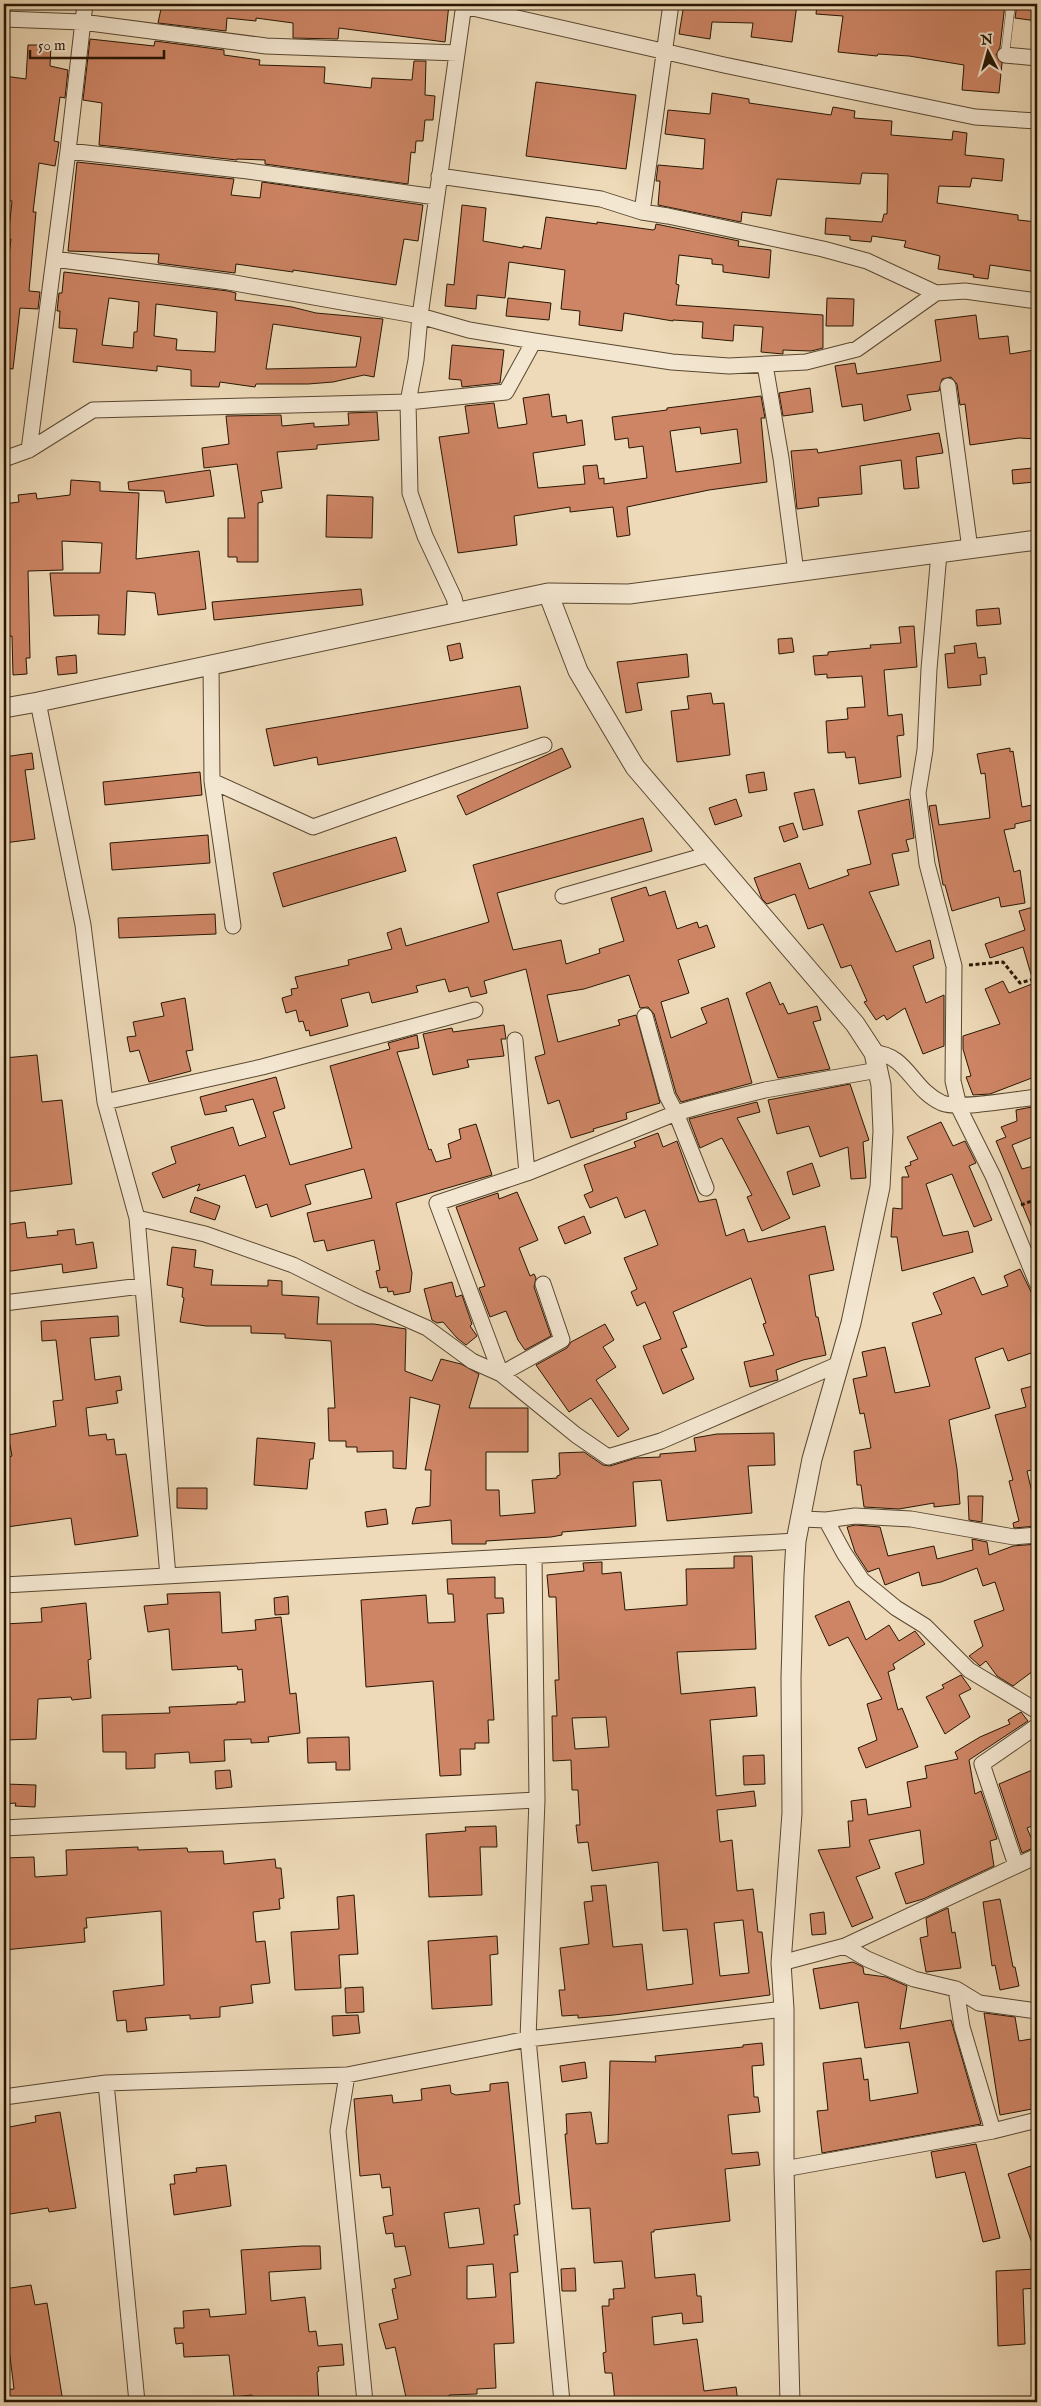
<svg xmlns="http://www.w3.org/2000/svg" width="1041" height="2406" font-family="'IM FELL English',serif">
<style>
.building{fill:#ce8565;stroke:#271603;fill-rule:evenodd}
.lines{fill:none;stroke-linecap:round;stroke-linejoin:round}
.service-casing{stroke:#594730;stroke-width:9}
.minor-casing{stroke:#594730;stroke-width:17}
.tertiary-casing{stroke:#594730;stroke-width:21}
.path{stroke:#271603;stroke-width:3;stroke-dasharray:4 2.5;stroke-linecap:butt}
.service{stroke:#f4e7d1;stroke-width:8}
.minor{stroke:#f4e7d1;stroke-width:15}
.tertiary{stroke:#f4e7d1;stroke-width:19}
</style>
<rect width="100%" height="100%" fill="#eedab8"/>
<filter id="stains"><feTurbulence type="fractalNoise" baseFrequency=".004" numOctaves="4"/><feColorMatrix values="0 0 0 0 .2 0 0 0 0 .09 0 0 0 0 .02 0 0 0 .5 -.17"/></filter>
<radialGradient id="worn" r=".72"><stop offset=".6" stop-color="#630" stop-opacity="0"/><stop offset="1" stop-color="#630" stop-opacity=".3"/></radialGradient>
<path class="building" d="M162,4H265L312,9L313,4H449L445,42L339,28L338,39L293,38V23L256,18V21L227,18L226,31L158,23Z
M684,4H755L772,7V4H797L792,42L751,37L753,23L712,22L710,39L679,34Z
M817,4H1005L1000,47L996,55L1002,63L999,93L962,90L964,65L909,56L878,54L877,56L838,52L843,16L816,14Z
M1017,4H1037V21L1015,18Z
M90,39L154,46L155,41L224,50V55L260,60L259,65L325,67L324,83L371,88L372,78L412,80L414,61H426L425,95L435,96L433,120H425L423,141H416L415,153L411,152L408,184L265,164V160L237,159V160L99,145L102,103L83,100Z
M28,45H51L50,66L68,70L65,98L60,97L54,141L59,142L55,166L39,163L33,212H36L29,291L40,292L38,309L20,308L13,369L4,368V278L6,279L11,239H8L12,201L4,200V76L26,79Z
M536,82L636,95L626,169L526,156Z
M712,93L749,99V103L831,115L833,107L855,111L854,118L892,121L891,135L952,140L953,131L967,133L965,155L1004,159L1002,181L972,178L970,187L939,186L937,203L1018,215V220L1037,222V272L990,265L988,279L973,277L974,275L938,269L940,256L904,247L906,241L872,236L871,242L850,240V236L825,234L826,218L882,222L884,214H887L888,174L862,173L860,184L777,179L771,216L742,212L741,222L658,205L660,181H656L658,165L703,169L705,139L665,134L668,110L710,114Z
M77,162L234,179L231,195L260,198L262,182L423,205L418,241L404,239L396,285L293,270V272L236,264L235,273L158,263L159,254L68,251Z
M462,205L486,208L483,241L523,248V246L541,249L546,217L597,224V222L653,230L655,229L656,224L739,241L738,246L771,250L769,278L723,272V265L712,264V259L679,255L676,284L679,285L676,305L823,315V348L811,351L783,350V354L761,352L763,327L734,325L733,341L702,338L703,322L673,320V321L624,313L622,331L579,325L580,311L561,309L565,270L509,262L505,298L477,295L476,309L445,306L447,284L454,285Z
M64,272L228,291L236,293L235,300L292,307L316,313L383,319L374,377L364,375L333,382L308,384H256L255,387L220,382L219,387L191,386V370L157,366V371L73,362L77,329L59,328L60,311H57L59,293H62ZM109,298L139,302L137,332H134L133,348L102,345ZM156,304L217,312L215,352L176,350L177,339L154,336ZM273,324L361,337L356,367L266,369Z
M508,298L551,303L549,320L506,316Z
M827,298L854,299L853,326H826Z
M976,315L979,339L1008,336L1010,354L1034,350V356L1037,355V439L1019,438L970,445L965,404L960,405L957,384L951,377L942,379L939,391L907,395L911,410L864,421L862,404L842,407L835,366L855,363L857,374L941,361L935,320Z
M452,345L504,350L500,383L462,387L461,380L449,379Z
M810,388L813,412L783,416L779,393Z
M549,394L552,417L566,415L567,423L582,420L585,445L533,453L538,488L585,484L583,466L597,465L599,479L604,478V484L647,478L643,446L629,448L628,438L615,440L612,417L667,410V408L761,396L765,418H761L767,482L709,490L627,507L630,535L617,537L613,507L570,512V507L514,516L517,545L458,553L439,437L469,433L465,406L494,403L498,428H500L527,424L523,398ZM700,427L701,434L737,429L741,463L676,472L670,431Z
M377,412L379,440L317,445V449L277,452L282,488L261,491L263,502L258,503V562H237V557H228V518H245L237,464L204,468L202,448L229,444L226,416L281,415L282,426L314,423V427L349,425L348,413Z
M939,433L943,453L916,457L919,488L904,489L901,460L860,466L862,494L818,498L819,506L797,509L791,451L817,449L818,453Z
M1033,468L1035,482L1013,484L1012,470Z
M210,470L214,496L166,503L164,491L129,490L128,482Z
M71,480L100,482V491L139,493L136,559L199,551L206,609L158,615L155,593L127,591L125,635L98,634L99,615L54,616L50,573H100L102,543L62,541L63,570L28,571L30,658H26L27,674L13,675L12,636L4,637V504L19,502L18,495L36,493L37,499L70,495Z
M327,495L373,497L372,538L326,537Z
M361,589L363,605L214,620L212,602Z
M999,608L1001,624L977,626L976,610Z
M914,626L917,667L884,670L888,716L902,714L904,735L897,736L901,777L859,784L855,757L846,758L845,752L828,753L826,721L848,719L847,708L865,707L862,676L827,678V674L815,675L813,656L828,655V652L871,648L870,645L901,643L899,627Z
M792,638L794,652L779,654L778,639Z
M460,643L463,658L450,661L447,646Z
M976,643L978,658L985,657L987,674L980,675L981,685L948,688L945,654L955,653L954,646Z
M687,654L689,677L637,683L642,710L626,713L617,662Z
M76,655L77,673L58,675L56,657Z
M520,686L528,728L318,765L317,757L274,766L266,729Z
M711,693L713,704L724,703L730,755L677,762L671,711L689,709L687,696Z
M562,748L571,767L466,815L457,796Z
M1010,748V752L1013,751L1022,807L1037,804V819L1015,824V828L1004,830L1014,872L1020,870L1025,903L1001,907L999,897L952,911L945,885H943L929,806L936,805L939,825L990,818L985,773L981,774L977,754Z
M32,753L34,769L25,770L35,839L4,843V757Z
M200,772L202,795L105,805L103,782Z
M764,772L767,790L749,793L746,775Z
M814,789L823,825L803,830L794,793Z
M736,799L742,816L715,825L709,808Z
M909,799L914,838L906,840L909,851L892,854L899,885L869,892L896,952L930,940L934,958L913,966L926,1003L944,995V1046L923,1054L905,1008L887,1020L884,1015L876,1020L864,1002L867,1001L851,965L841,968L823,924L808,929L795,894L767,904L762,899L754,878L800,863L809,889L849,875L847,870L871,864L858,811Z
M643,818L652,851L497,893L513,950L561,940L566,964L600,953L599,949L624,941L611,898L646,887L649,896L665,891L677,929L697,922L699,928L707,925L715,947L678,960L689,993L661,1002L671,1038L707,1023L701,1008L728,998L752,1083L681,1102L676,1093L654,1014L648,1007L640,1008L629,975L584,989L547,995L558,1042L620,1025L618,1020L636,1015L660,1103L626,1113L627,1119L593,1129L594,1131L571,1138L559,1100L548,1104L535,1057L545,1054L526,969L484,981L487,993L471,997L468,987L449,992L445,979L416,986L418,992L372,1003L369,992L341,999L348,1026L310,1036L309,1030L306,1031L303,1021L299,1022L296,1010L286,1013L282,998L292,995L291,989L298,988L295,977L349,965L348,960L392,949L387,933L401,928L406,946L489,922L473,865Z
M793,823L798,837L784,842L779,827Z
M208,835L210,863L112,870L110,843Z
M396,837L406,871L283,907L273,873Z
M1037,906V980L1033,981L1023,947L990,958L985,944L1025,930L1019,911Z
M215,914L216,934L119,938L118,918Z
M1003,981L1009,993L1037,982V1076L990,1094L973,1095L966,1077L971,1076L963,1049V1036L1000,1024L985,989Z
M770,982L780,1005L783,1003L788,1014L817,1006L821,1020L813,1022L830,1069L778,1078L746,993Z
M185,998L193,1050L186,1051L191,1071L149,1082L139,1050L130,1052L127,1037L136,1036L133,1022L164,1016L161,1003Z
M504,1025L506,1039H501L504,1056L467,1060L469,1067L433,1075L423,1034L452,1028L453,1032Z
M417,1035L419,1048L397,1052L429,1150L431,1149L436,1162L451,1158L448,1144L461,1139L459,1129L476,1124L492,1175L396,1203L412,1273L410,1292L394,1295L393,1291L388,1292L387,1287L380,1288L376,1271L380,1270L374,1240L327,1251L324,1240L314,1242L307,1213L372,1198L364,1169L305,1185L311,1204L271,1217L267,1204L256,1208L245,1175L197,1191L200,1184L163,1198L152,1173L176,1163L171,1147L233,1127L239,1146L266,1137L253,1099L225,1106L227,1111L205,1115L200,1097L276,1077L285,1108L273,1112L290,1165L352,1148L330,1066L390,1049L388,1043Z
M37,1055L42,1102L62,1100L72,1184L4,1192V1058Z
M850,1084L869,1140L863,1142L866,1178L851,1179L848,1147L820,1157L809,1126L777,1134L768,1100Z
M757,1102L760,1112L737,1118L790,1218L762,1231L747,1197L752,1195L722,1138L700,1148L689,1119Z
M1037,1106V1135L1012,1145L1022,1169L1037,1165V1240L996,1141L1006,1137L1001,1127L1017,1121L1016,1110Z
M941,1122L953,1146L965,1141L976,1163L969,1166L992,1220L974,1227L952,1174L926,1184L943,1236L968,1231L973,1252L902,1271L897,1237H891L893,1208L902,1209V1177H909L905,1167L911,1165L910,1162L918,1159L907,1137Z
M658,1133L663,1147L677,1141L699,1202L716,1199L726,1236L744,1229L748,1242L825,1226L834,1270L809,1275L816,1317H818L826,1355L803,1360L776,1370L778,1380L750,1387L744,1362L774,1355L763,1324L766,1323L751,1278L673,1312L687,1347L681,1349L694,1379L663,1394L643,1346L661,1339L645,1302L637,1306L631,1292L637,1289L624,1258L658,1245L645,1210L625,1218L617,1197L590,1208L584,1195L593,1191L584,1165L636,1147L634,1142Z
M812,1163L820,1186L793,1195L787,1172Z
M517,1192L538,1240L519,1248L530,1276L534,1274L536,1278L534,1287L551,1336L525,1350L518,1340L506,1311L490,1317L479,1288L485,1286L456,1207L498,1193L499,1199Z
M195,1197L220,1206L215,1220L190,1212Z
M584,1216L591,1233L565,1244L558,1227Z
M25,1222L27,1238L58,1235L57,1231L74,1229L76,1245L93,1242L97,1268L63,1273L62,1264L4,1272V1225Z
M172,1247L196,1250L194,1267L213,1270L211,1285L268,1286V1280L282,1281V1295L319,1297L317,1324H374L406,1329L405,1371L432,1381L441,1359L461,1364L479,1374L469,1408H528V1452H486V1490H499L500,1516L535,1513L532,1480L557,1478V1476L560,1475L559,1453L584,1452L603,1465L610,1466L636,1458L660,1457V1454L696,1451L694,1438L717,1434L774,1433L775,1465L748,1466L752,1513L667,1521L661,1480L633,1482L636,1526L562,1532V1535L551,1537L486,1541V1544H452L451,1520L412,1524L416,1508L430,1506L431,1470H425L440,1405L410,1397L406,1469L393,1468V1451L357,1452V1447H346V1441H329L328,1408H335L331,1341L285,1338V1334L251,1333V1326H206L180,1322L184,1298L182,1297L183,1288L167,1285Z
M1020,1269L1037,1304V1351L1008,1361L1003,1348L975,1358L990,1408L949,1420L957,1469L960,1504L934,1507V1503L899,1509L864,1507L861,1485H857L854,1451L871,1448L864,1413L860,1414L853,1379L867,1376L862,1352L885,1347L895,1393L930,1386L912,1323L942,1314L933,1293L974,1277L982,1295L1008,1286L1004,1276Z
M452,1282L456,1297L462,1295L472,1324L470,1326L477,1336L466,1345L457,1338L443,1322L437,1323L432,1320L424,1289Z
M118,1316L119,1336L90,1338L95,1380L120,1376L122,1390L116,1391L118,1403L86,1408L89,1436L106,1434L107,1440L114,1439L116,1455L126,1454L138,1536L75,1545L71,1518L7,1527L4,1508V1458L12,1456L8,1435L56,1426L53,1401L63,1400L56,1340L42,1341L41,1321Z
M605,1324L614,1340L603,1347L616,1367L596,1380L629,1429L618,1437L591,1398L569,1412L536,1365L567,1348L571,1342Z
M1037,1385V1469L1027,1471L1037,1514V1526L1014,1528L1013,1523L1019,1521L1009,1481L1013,1480L995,1415L1026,1407L1021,1389Z
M257,1438L315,1443L313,1459H310L307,1489L254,1485Z
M177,1488H207V1509L177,1508Z
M968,1496H983L982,1522L969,1520Z
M386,1509L388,1524L367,1527L365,1512Z
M855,1525L880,1527L888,1556L934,1546L937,1559L973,1550L972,1539L987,1542L989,1555L1013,1546L1037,1544V1668L1013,1686L997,1676L986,1661L980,1666L969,1656L983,1646L974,1621L1004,1610L995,1582L983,1586L977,1568L941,1582L922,1586L919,1572L885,1585L879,1568L868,1572L855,1552L847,1527Z
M734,1556H752L756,1649L677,1652L681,1694L755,1687L757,1716L710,1720L716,1796L754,1791L756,1806L717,1810L720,1842L732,1840L737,1891L753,1889L758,1932H762L770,1995L614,2015L578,2018V2015L562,2016L559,1990H565L560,1948L589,1944L584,1902L593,1901L591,1886L606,1885L613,1947L642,1944L647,1990L693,1984L687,1929L663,1931L658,1862L592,1871L588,1842L578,1843L576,1825H580L578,1790H572L571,1760L553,1761L552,1716H557L555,1680H559L556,1597H549L547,1575L584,1571L583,1563L602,1562V1574L621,1572L625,1610L687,1605L686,1569L734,1568ZM606,1717L609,1747L575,1749L572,1718ZM743,1920L749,1973L720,1976L714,1923Z
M495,1577V1598H503L504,1613L487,1614L494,1720H488L489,1743H475V1749H460L461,1775L440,1776L433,1681L366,1687L361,1600L426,1595L428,1623L455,1622L453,1594H448L447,1579Z
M220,1592L222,1633L256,1630L255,1620L281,1617L290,1694L296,1693L300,1733L268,1737L269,1742L251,1743V1739L224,1740L225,1761L190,1763L189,1752L155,1754V1768L126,1769V1752H103L102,1715L170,1713L169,1707L237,1704V1702H245L242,1669L238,1670L237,1666L172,1670L169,1629L148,1632L144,1606L168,1604L167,1594Z
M288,1596L289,1614L275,1615L274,1598Z
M849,1601L866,1640L889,1625L899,1641L915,1631L925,1644L893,1664L895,1669L888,1672L898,1710L902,1708L918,1747L866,1768L858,1748L877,1740L867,1704L882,1699L848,1637L829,1646L815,1616Z
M86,1603L91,1659L88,1660L91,1698L72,1700L71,1697L38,1699L36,1739L4,1740V1624L42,1622L41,1608Z
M961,1675L971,1689L959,1695L970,1717L945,1734L926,1697L944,1688L942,1685Z
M1021,1712L1028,1721L969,1760L975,1794L981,1791L997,1839L990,1841L994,1866L923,1899L906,1904L895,1873L924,1864L920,1830L869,1840L880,1868L856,1877L873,1918L852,1927L818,1850L850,1847L848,1821H853L851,1801L866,1799L868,1815L911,1807L907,1782L927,1778L925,1766L958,1759L955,1752L980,1737L1010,1724L1008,1720Z
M349,1737L350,1770H336V1762L308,1763L307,1738Z
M764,1755L765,1784L744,1785L743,1756Z
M1037,1768V1796L1031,1798L1037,1814V1824L1027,1828L1035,1847L1022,1853L999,1784Z
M230,1770L232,1787L216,1789L215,1771Z
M4,1784L36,1785L35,1807L15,1806L16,1803L4,1804Z
M496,1826L497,1847H480L482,1895L429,1897L426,1834L466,1831L465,1827Z
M138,1847V1850L187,1848L188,1852L223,1851L224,1864L275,1859L276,1868H281L284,1898L279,1899L280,1909L253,1912L256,1942L265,1941L270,1983L251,1985L253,2003L220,2007V2017L190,2019V2015L145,2018L147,2030L127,2032L126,2020L117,2021L113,1991L164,1985L161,1911L86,1918L87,1928H84L85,1942L4,1950V1858L34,1857L35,1877L67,1875L66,1850Z
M354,1895L358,1954L339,1955L341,1988L295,1990L291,1932L339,1929L337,1897Z
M1000,1899L1013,1967H1015L1019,1986L1000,1990L995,1965L992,1966L983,1902Z
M948,1908L952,1933L955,1932L961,1968L926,1972L920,1938L928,1936L926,1918Z
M824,1912L826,1934L812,1935L810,1914Z
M497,1936L498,1954L490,1955L492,2005L432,2009L428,1941Z
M853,1962L863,1967L864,1974L886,1977L907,1986L900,2029L951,2020L981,2124L822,2153L817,2111L828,2110L823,2063L861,2058L864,2080L868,2079L870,2101L918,2093L909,2042L865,2048L858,2002L820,2009L813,1969Z
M363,1987L364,2012L346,2013L345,1988Z
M984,2013L1015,2017L1019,2041L1037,2038V2057L1031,2058L1037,2085V2103L1031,2104L1032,2109L1000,2115Z
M358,2015L360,2033L333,2036L332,2016Z
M762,2043L764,2065L752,2066L754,2097H758L760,2112L728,2115L732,2154L758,2152L760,2165L725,2169L730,2221L654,2230V2232H651L655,2278L695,2274L697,2296H701L703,2322L683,2324L682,2313L652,2317L654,2345L697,2339L704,2391L736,2387L738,2402H615L612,2373H605L603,2353L606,2352L602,2306H609V2299H614L613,2289L625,2288L622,2261L594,2263L590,2208L572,2209L565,2134H567L566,2114L591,2112L596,2144L608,2143L610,2061L656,2062L655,2056L743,2047V2045Z
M585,2062L587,2078L562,2082L560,2066Z
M508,2082L520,2204L514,2205L518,2235H514L518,2272L510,2273L514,2343L494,2344L496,2388L477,2389V2394L449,2395L450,2402H407L395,2347L386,2349L379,2324L398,2319L392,2289L396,2288L394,2279L411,2275L405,2246L395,2247L393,2233L386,2234L383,2217L393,2215L390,2187L382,2188L380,2174L360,2176L354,2099L392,2095L393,2103L422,2100L421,2089L450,2085L451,2093L456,2095L490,2091V2084ZM479,2208L484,2244L449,2248L444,2213ZM493,2264L496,2297L467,2299V2266Z
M60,2112L76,2208L49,2212L48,2208L4,2215V2128L36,2122L35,2116Z
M976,2144L1000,2238L983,2242L965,2172L936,2178L931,2152Z
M226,2165L231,2206L174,2215L170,2184H175L174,2175L197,2172L196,2168Z
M1031,2166L1037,2183V2252H1035L1008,2174Z
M302,2246H320L321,2269L269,2272L271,2301L305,2297L309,2332L316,2331L318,2346L342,2344L344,2365L318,2367L319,2371L317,2372L319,2402H253L252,2395L234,2397L229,2355L184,2357L183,2343L176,2344L174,2328H184L183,2311L209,2309L210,2317L246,2314L241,2250Z
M575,2268L576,2291H562L561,2269Z
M1037,2269V2288L1023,2289L1025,2344L998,2346L996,2271Z
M31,2285L35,2305L47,2303L63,2402H4V2390L14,2389L9,2348H5L4,2340V2289Z"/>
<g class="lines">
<defs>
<path id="service" d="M1005,55L1011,4"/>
<path id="minor" d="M464,6L724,65L975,117L1037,121
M4,19L82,22L266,46L457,53
M1005,55L1037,58
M68,151L248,171L436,197
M439,176L601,199L642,212L668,216L823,249L867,261L936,293L965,291L1037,301
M642,212L671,4
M54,259L229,282L420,316L469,330L534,341L672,362L729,366L806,362L857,349L936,293
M765,365L781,458L796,572
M948,386L970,549
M29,450L68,151L85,4
M4,459L29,450L93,410L408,402L506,392L534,341
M939,553L929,669L925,750L918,793L927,864L954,966L953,1081L960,1110L993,1176L1037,1283
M458,614L454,598L425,536L410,493L408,402L416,360L420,316L464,4
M211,664L212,781L313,827L544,745
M38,702L83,925L105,1102L137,1218L168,1576
M212,781L233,926
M563,896L710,854
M645,1016L667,1096L676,1113L706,1188
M515,1040L527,1173
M874,1053C907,1054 912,1090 942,1103C960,1110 1016,1099 1037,1097
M105,1102L262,1067L475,1010
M137,1218L205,1234L293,1265L359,1298L427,1328L472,1361L501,1374L576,1435L608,1457L661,1441L839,1364
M543,1284L562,1340L501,1374L437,1203L527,1173L676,1113L708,1104L765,1090L878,1070
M4,1303L141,1286
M802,1519L826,1520L855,1516L911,1519L1014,1537L1037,1535
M826,1520L844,1553L862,1580L896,1608L925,1626L969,1670L1037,1711
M534,1556L537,1800L528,2039L562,2402
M4,1585L796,1541
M4,1828L537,1800
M1016,1865L982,1764L1037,1726
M845,1946L867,1959L914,1979L956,1989L979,2003L1037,2011
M781,1963L845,1946L1037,1856
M956,1989L962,2027L993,2131
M347,2075L338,2131L365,2402
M106,2083L137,2402
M4,2097L106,2083L347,2075L528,2039L784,2009
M784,2169L993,2131L1037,2120"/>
<path id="tertiary" d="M548,593L578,671L635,767L855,1024L874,1053L881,1085L883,1131L880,1187L851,1323L812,1459L796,1541L794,1575L791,1678L792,1813L781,1963L784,2009V2169L790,2402
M4,708L38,702L548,593L629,594L1037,540"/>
</defs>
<use href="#service" class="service-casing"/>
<use href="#minor" class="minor-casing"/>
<use href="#tertiary" class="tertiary-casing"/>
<path class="path" d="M969,965L1003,962L1020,983L1037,978
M1021,1205L1037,1199"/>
<use href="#service" class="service"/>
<use href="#minor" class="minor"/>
<use href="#tertiary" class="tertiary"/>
</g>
<rect width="1041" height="2406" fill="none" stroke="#eedab8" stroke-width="20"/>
<rect x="5" y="5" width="1031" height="2396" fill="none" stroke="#271603" stroke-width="2.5"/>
<rect x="10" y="10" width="1021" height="2386" fill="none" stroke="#271603"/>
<g transform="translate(988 52) rotate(354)" stroke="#f4e7d1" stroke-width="4" paint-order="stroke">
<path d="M0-4L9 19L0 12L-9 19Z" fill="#271603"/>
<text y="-8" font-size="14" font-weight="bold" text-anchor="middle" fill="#271603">N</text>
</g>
<path d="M30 50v8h134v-8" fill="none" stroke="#271603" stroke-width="2.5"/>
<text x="38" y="50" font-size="15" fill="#271603" stroke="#f4e7d1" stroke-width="4" paint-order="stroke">50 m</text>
<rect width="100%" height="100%" filter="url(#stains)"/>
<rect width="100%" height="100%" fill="url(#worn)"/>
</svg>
